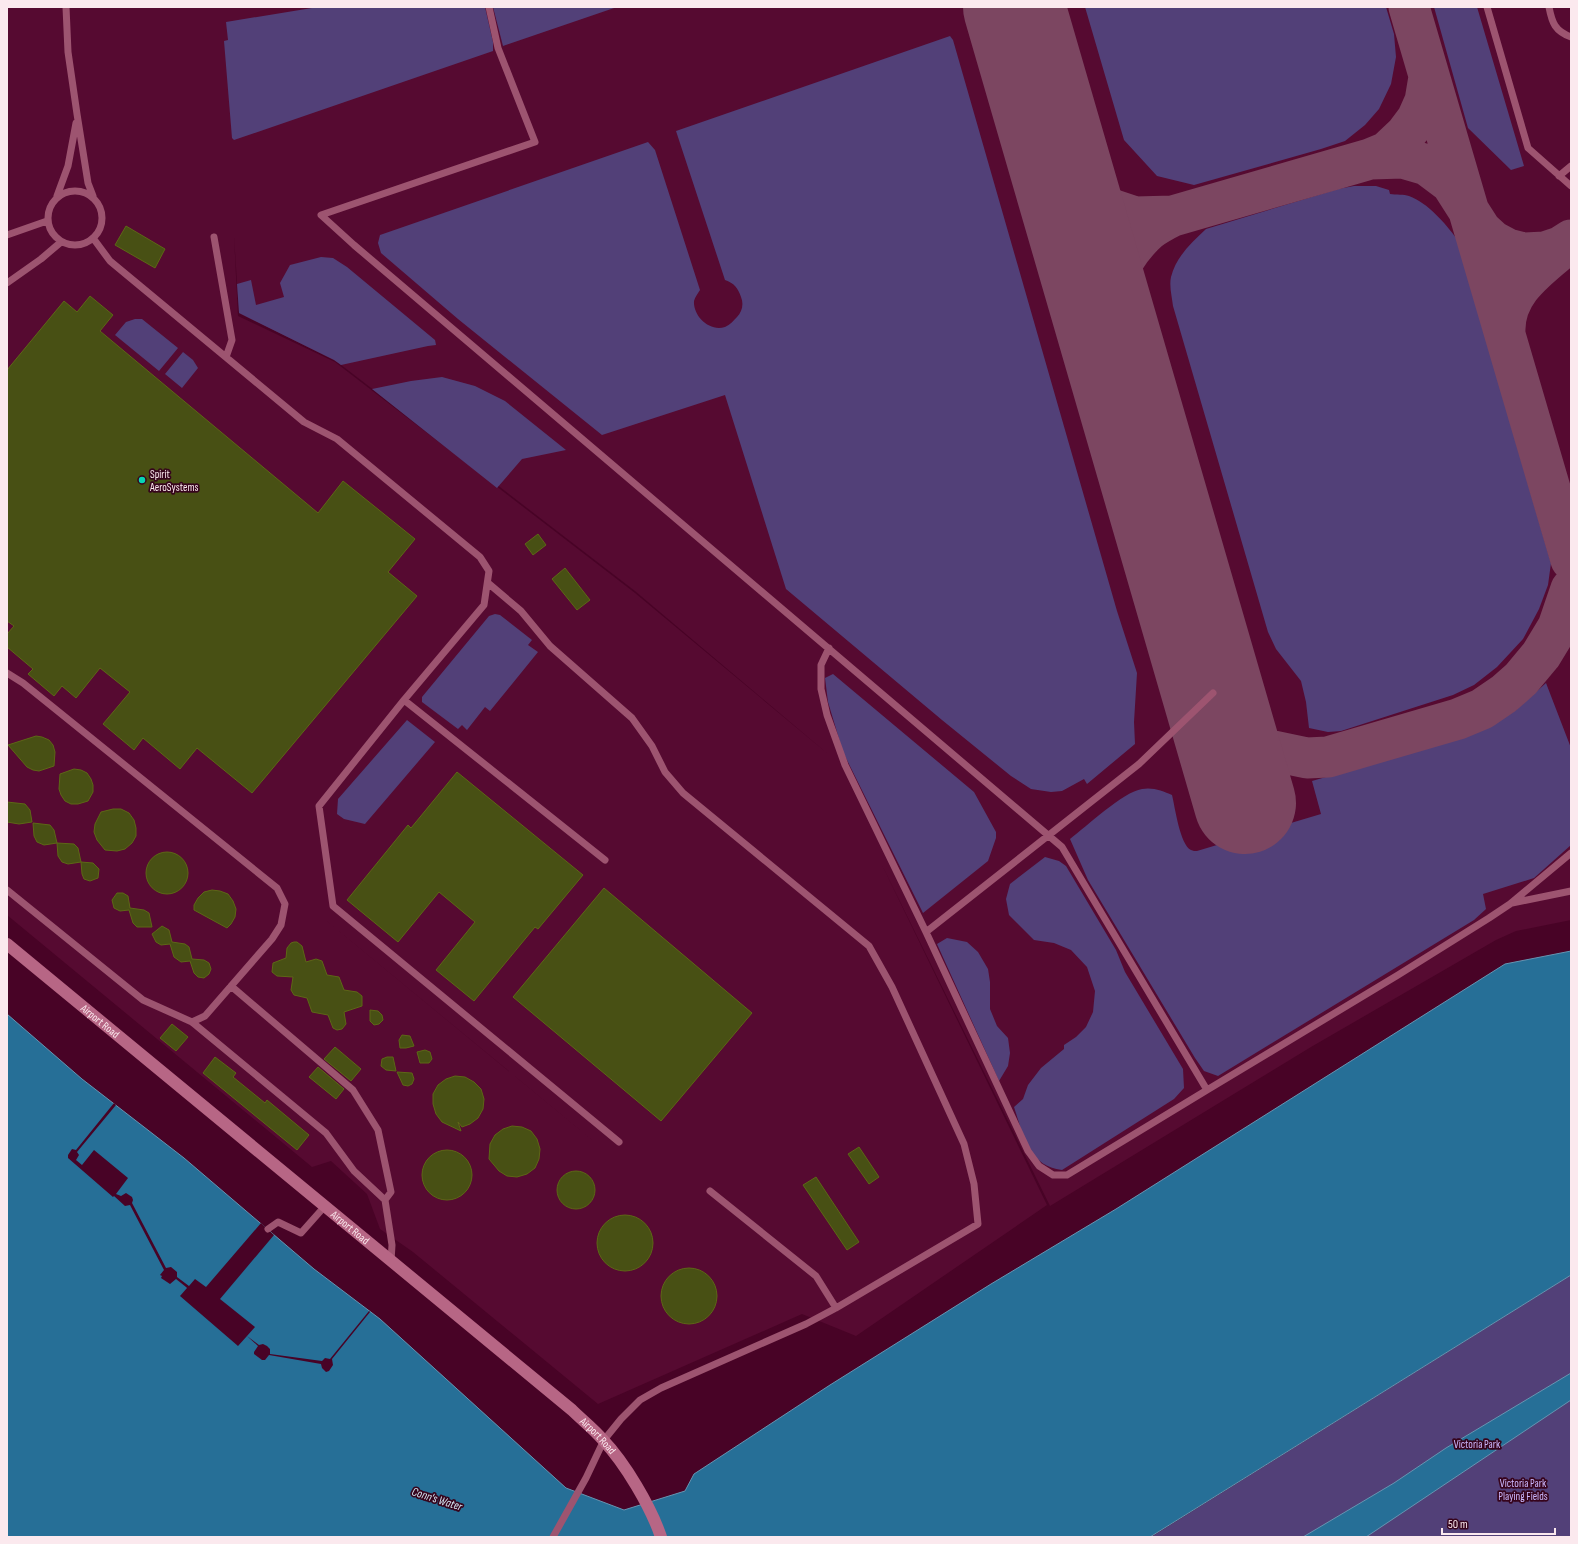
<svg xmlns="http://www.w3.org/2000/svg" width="1578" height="1544" font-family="'Sofia Sans Condensed',sans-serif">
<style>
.built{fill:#560a31;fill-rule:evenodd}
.green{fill:#524078}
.water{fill:#266f97;stroke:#6694b1}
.pier{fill:#480326}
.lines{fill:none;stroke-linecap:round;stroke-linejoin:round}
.taxiway{stroke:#7c4661;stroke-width:41}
.runway{stroke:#7c4661;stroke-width:102}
.building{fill:#485014;stroke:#5d6716}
.lane{stroke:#9d5470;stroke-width:7}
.secondary{stroke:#b76685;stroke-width:12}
.poi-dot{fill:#08d5b5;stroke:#36041c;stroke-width:1.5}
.labels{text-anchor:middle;stroke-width:3.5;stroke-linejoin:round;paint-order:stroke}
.poi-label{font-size:11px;fill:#fbe9ee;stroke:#36041c;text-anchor:start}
.street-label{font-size:11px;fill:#fbe9ee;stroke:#36041c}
.park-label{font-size:11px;fill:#cbb8fe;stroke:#36041c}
.water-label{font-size:12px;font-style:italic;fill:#d5e6f2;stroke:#36041c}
</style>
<rect width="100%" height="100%" fill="#480326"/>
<path class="built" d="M7,7H1571V920L1516,931L1496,940L1311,1047L1050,1206L881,863L1047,1205L856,1336L802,1314L598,1404L413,1252L380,1229L367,1194L331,1161L312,1167L7,915ZM234,236L239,313L336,361L635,591L828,754L635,593L335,362L238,316ZM288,889L522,1082L649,1187Z"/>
<path class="green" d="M318,7H485L493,42V51L234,140L232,138L224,41L228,40L226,22Z
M493,7H617L503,46Z
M1085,7H1386L1394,34L1396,57L1391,84L1379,109L1365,125L1345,141L1321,149L1194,185L1157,176L1124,140Z
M1434,7H1477L1524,166L1511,170L1468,128Z
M950,36L953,40L1117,611L1137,673L1134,722L1135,744L1087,784L1084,779L1062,791L1051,792L1031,789L1011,776L942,720L786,589L725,395L602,435L458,319L381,253L378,243L380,235L648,142L655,150L700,290C698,293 695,297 694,301C693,316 709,332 725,327C730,325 734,320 737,317C742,312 744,304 741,297C738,288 734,283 725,280L676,131Z
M1354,186H1376L1389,190L1390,194C1396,195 1404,194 1409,196C1428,203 1445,223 1457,239L1551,563L1548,585L1539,609L1523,639L1497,667L1474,685L1453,695L1341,731L1328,732L1309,728L1306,702L1301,681L1276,649L1268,632L1173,306C1172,297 1169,286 1171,277C1176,257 1191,243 1206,229L1338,189Z
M321,257L333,258L347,267L435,340L436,345L428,346L341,365L334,360L239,313L237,284L251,280L256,305L284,297L280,283L290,265Z
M135,319H142L178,348L159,371L115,335L126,322Z
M183,352L193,360L198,368L182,388L165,374Z
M442,377L475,386L505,401L566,450L522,459L497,488L372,389L411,381Z
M495,614L500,615L532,640L528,645L538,652L490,711L485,707L467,730L462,725L458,729L422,702V697L489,616Z
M833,674L974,792L996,832V838L988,861L923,913L843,752L828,702L825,678Z
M1546,683L1571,748V845L1534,878L1483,894L1486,909L1474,920L1218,1076L1204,1071L1195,1058L1088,880L1070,839C1087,826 1123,792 1142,789C1153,787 1163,791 1172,795C1175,807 1180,845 1191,850C1193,851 1195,851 1197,851L1321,814L1312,781L1465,737L1492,725L1516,710Z
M407,720L435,742L365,824L344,819L337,814L338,799Z
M1045,857L1059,861L1066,866L1116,950L1125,972L1183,1069L1184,1088L1174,1099L1062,1170C1028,1166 1023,1134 1014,1107L1023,1099L1028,1085L1041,1068L1064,1049V1045L1076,1037L1086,1027L1093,1012L1095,991L1087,967L1071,950L1054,943L1034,940L1009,915L1006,899L1010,884Z
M947,938L967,942L978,952L988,969L990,982V1009L997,1026L1008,1038L1010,1053L1008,1066L999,1081L937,944Z
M1571,1275V1537H1151Z"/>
<path class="water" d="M1571,951V1275L1150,1537H7V1014L82,1079L184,1158L314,1269L380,1319L566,1488L624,1510L685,1491L694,1474L830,1385L991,1284L1116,1209L1505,964Z
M1571,1373V1400L1366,1537H1303L1394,1483L1446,1448Z"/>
<path class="pier" d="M114,1103L116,1105L77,1152L79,1155L76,1160L82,1165L94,1150L128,1178L116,1194L121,1196L126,1193L132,1197L133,1200L132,1203L166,1268L171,1267L177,1272V1277L189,1286L195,1279L206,1287L261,1223L274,1235L220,1299L255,1327L247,1336L259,1345L263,1344L267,1346L270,1349V1354L322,1361L325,1358L330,1359L369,1311L370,1312L332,1359L333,1365L329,1371L326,1372L322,1368L321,1364L269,1355L265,1360H262L254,1354V1352L258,1346L247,1336L238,1346L180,1296L187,1288L186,1287L176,1279L170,1284L161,1278L162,1276L160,1275L164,1270L130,1205L125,1206L114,1196L113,1197L68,1158V1155L72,1149L76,1150Z"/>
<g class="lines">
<path class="taxiway" d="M1409,7L1571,560
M1055,144L1068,171L1085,189L1108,208L1135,217L1173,216C1165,220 1156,225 1149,230C1130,247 1113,272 1110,299C1108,315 1112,332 1114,348
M1370,159L1403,158L1427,165L1451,183L1481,230L1493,241L1508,249L1523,253L1545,252L1560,247L1571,240
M1173,216L1370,159L1387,152L1405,135L1417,119L1425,101L1429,77
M1505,333C1503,291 1538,269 1567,244
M1213,693L1230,720L1248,737L1269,750L1307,758L1328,757L1458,719L1482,709L1504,694L1521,679L1541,655L1558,627L1571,589"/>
<path class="runway" d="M1014,7L1245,803"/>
</g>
<path class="building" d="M126,226L165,249L155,268L115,245Z
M90,296L113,315L100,331L318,513L343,481L415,539L388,572L417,596L252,793L197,748L180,769L143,738L134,750L103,724L130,692L100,668L76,698L62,686L54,696L28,674L33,669L7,647V634L14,626L7,621V370L64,301L77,312Z
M538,534L546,545L533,555L525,544Z
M565,568L590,600L577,610L552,579Z
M36,736L42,737L49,740L53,745L55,752L54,766L39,771L33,770L27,767L8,745Z
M74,769L81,770L87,773L91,779L93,785V792L88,801L78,804H71L65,801L61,795L59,789L60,774Z
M457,772L583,875L538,929L535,927L474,1001L436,970L475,922L439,892L398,942L347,900L408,825L411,828Z
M7,802L25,804L30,810L32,822L19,824L7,822Z
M113,809H121L129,813L134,820L136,828V836L132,843L125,849L117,851L105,850L97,840L94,832L95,824L101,812Z
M33,823L50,825L54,830L57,843L44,845L37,842L34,836Z
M57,843L74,844L78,848L81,862L68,864L62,862L58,856Z
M146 873a21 21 0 1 1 42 0a21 21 0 1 1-42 0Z
M81,862L93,863L99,869L98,878L90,881L84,879L82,874Z
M604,888L752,1013L661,1121L513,997Z
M212,890L220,891L228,894L233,901L236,909L235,917L231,924L227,928L194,910V905L198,898L204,892Z
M117,893H123L128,896L130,908L144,910L149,913L152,927H137L133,923L129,910L120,911L114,908L112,900Z
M162,926L169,930L172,942L185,944L189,947L192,959L204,960L209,963L211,969L209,974L204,978L198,977L194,973L190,961L181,962L174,957L170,944L161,945L156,942L152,934Z
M294,942H297L302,946L306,962L316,959L322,961L327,975L339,977L344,990L357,992L362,996V1006L344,1012L346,1024L342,1029L337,1030L333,1028L328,1015L312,1012L307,998L294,995L291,990L293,977L277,976L272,972L273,963L286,958L287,948L291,943Z
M370,1010L378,1011L382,1015L383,1020L379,1024L374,1025L370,1021Z
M172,1024L188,1037L176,1051L160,1038Z
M402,1035L410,1036L414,1046L406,1048H400L399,1040Z
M335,1047L361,1069L351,1081L324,1059Z
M425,1050L430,1052L432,1059L429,1063H420L417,1052Z
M215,1057L236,1073L233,1077L265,1103L267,1100L309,1135L297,1150L203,1073Z
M387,1057H393L396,1071L386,1070L381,1066L382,1059Z
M318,1067L344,1089L336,1099L309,1077Z
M397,1072L412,1073L414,1079L412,1084L408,1086L403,1085Z
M455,1076L465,1077L474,1082L481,1089L484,1099L483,1109L478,1118L470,1124L462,1127L458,1122L461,1131L442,1122L436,1114L433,1104V1094L438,1085L446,1079Z
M512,1126L522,1127L531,1131L537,1139L540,1149L539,1159L535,1168L527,1174L517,1177L507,1176L499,1171L489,1159L490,1144L495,1135L503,1129Z
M859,1147L879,1177L869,1184L848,1154Z
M422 1175a25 25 0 1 1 50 0a25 25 0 1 1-50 0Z
M557 1190a19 19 0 1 1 38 0a19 19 0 1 1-38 0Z
M816,1177L859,1242L847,1250L803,1185Z
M597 1243a28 28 0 1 1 56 0a28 28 0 1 1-56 0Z
M661 1296a28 28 0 1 1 56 0a28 28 0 1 1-56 0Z"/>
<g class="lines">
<path class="lane" d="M66,7L68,52L77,114L88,183L93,196
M489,7L498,48L535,142L321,215L354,245L1062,847L1207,1090L1067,1175H1053L1039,1166L1028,1151L926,932L845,765L827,715L821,689V665L829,648
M1487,7L1528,148L1571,186
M1549,7C1552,23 1555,31 1571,37
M1559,176L1571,166
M48 218a27 27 0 1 1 54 0a27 27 0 1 1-54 0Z
M57,196L68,166L76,123
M7,235L47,221
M214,237L232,340L226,357
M93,238L110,261L304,422L337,439L480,557L489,571L484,605L404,700L319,806L333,906L619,1142
M7,283L41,259L61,242
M488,583L521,611L550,646L632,718L652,746L665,772L683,793L869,946L892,987L964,1144L974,1184L978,1224L836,1308L806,1324L661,1388L640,1400L621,1419L604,1440L586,1478L553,1537
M7,673L23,683L277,888L285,904L281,925L272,939L205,1016L192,1022
M404,700L605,860
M7,890L143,1000L192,1022L326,1133L354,1171L385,1200L392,1245L391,1261
M1512,903L1571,891
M926,932L1139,764L1213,693
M231,986L353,1090L378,1130L391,1192L385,1200
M1207,1090L1398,975L1489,918L1510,904L1571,853
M710,1191L816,1276L836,1308
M268,1229L278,1222L301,1233L325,1206"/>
<path class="secondary" id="s1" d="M7,944L572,1410C582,1420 594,1429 603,1440C625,1463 651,1507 661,1537"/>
</g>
<circle class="poi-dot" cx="142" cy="480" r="4"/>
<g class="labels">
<g class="poi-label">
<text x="150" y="478">Spirit<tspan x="150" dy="13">AeroSystems</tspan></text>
</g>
<g class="street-label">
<text dy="4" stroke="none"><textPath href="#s1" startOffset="121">Airport Road</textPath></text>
<text dy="4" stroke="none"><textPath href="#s1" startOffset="445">Airport Road</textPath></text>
<text dy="4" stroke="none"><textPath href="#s1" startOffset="769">Airport Road</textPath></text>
</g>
<g class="park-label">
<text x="1477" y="1448">Victoria Park</text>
<text x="1523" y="1487">Victoria Park<tspan x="1523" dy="13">Playing Fields</tspan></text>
</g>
<g class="water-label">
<text transform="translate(437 1499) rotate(18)" y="4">Conn's Water</text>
</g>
</g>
<rect width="1578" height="1544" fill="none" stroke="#fbe9ee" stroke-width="16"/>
<path d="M1442 1528v6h113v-6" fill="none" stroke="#fbe9ee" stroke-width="2"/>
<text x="1448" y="1528" font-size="12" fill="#fbe9ee" stroke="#36041c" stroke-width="3" paint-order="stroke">50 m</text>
</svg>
